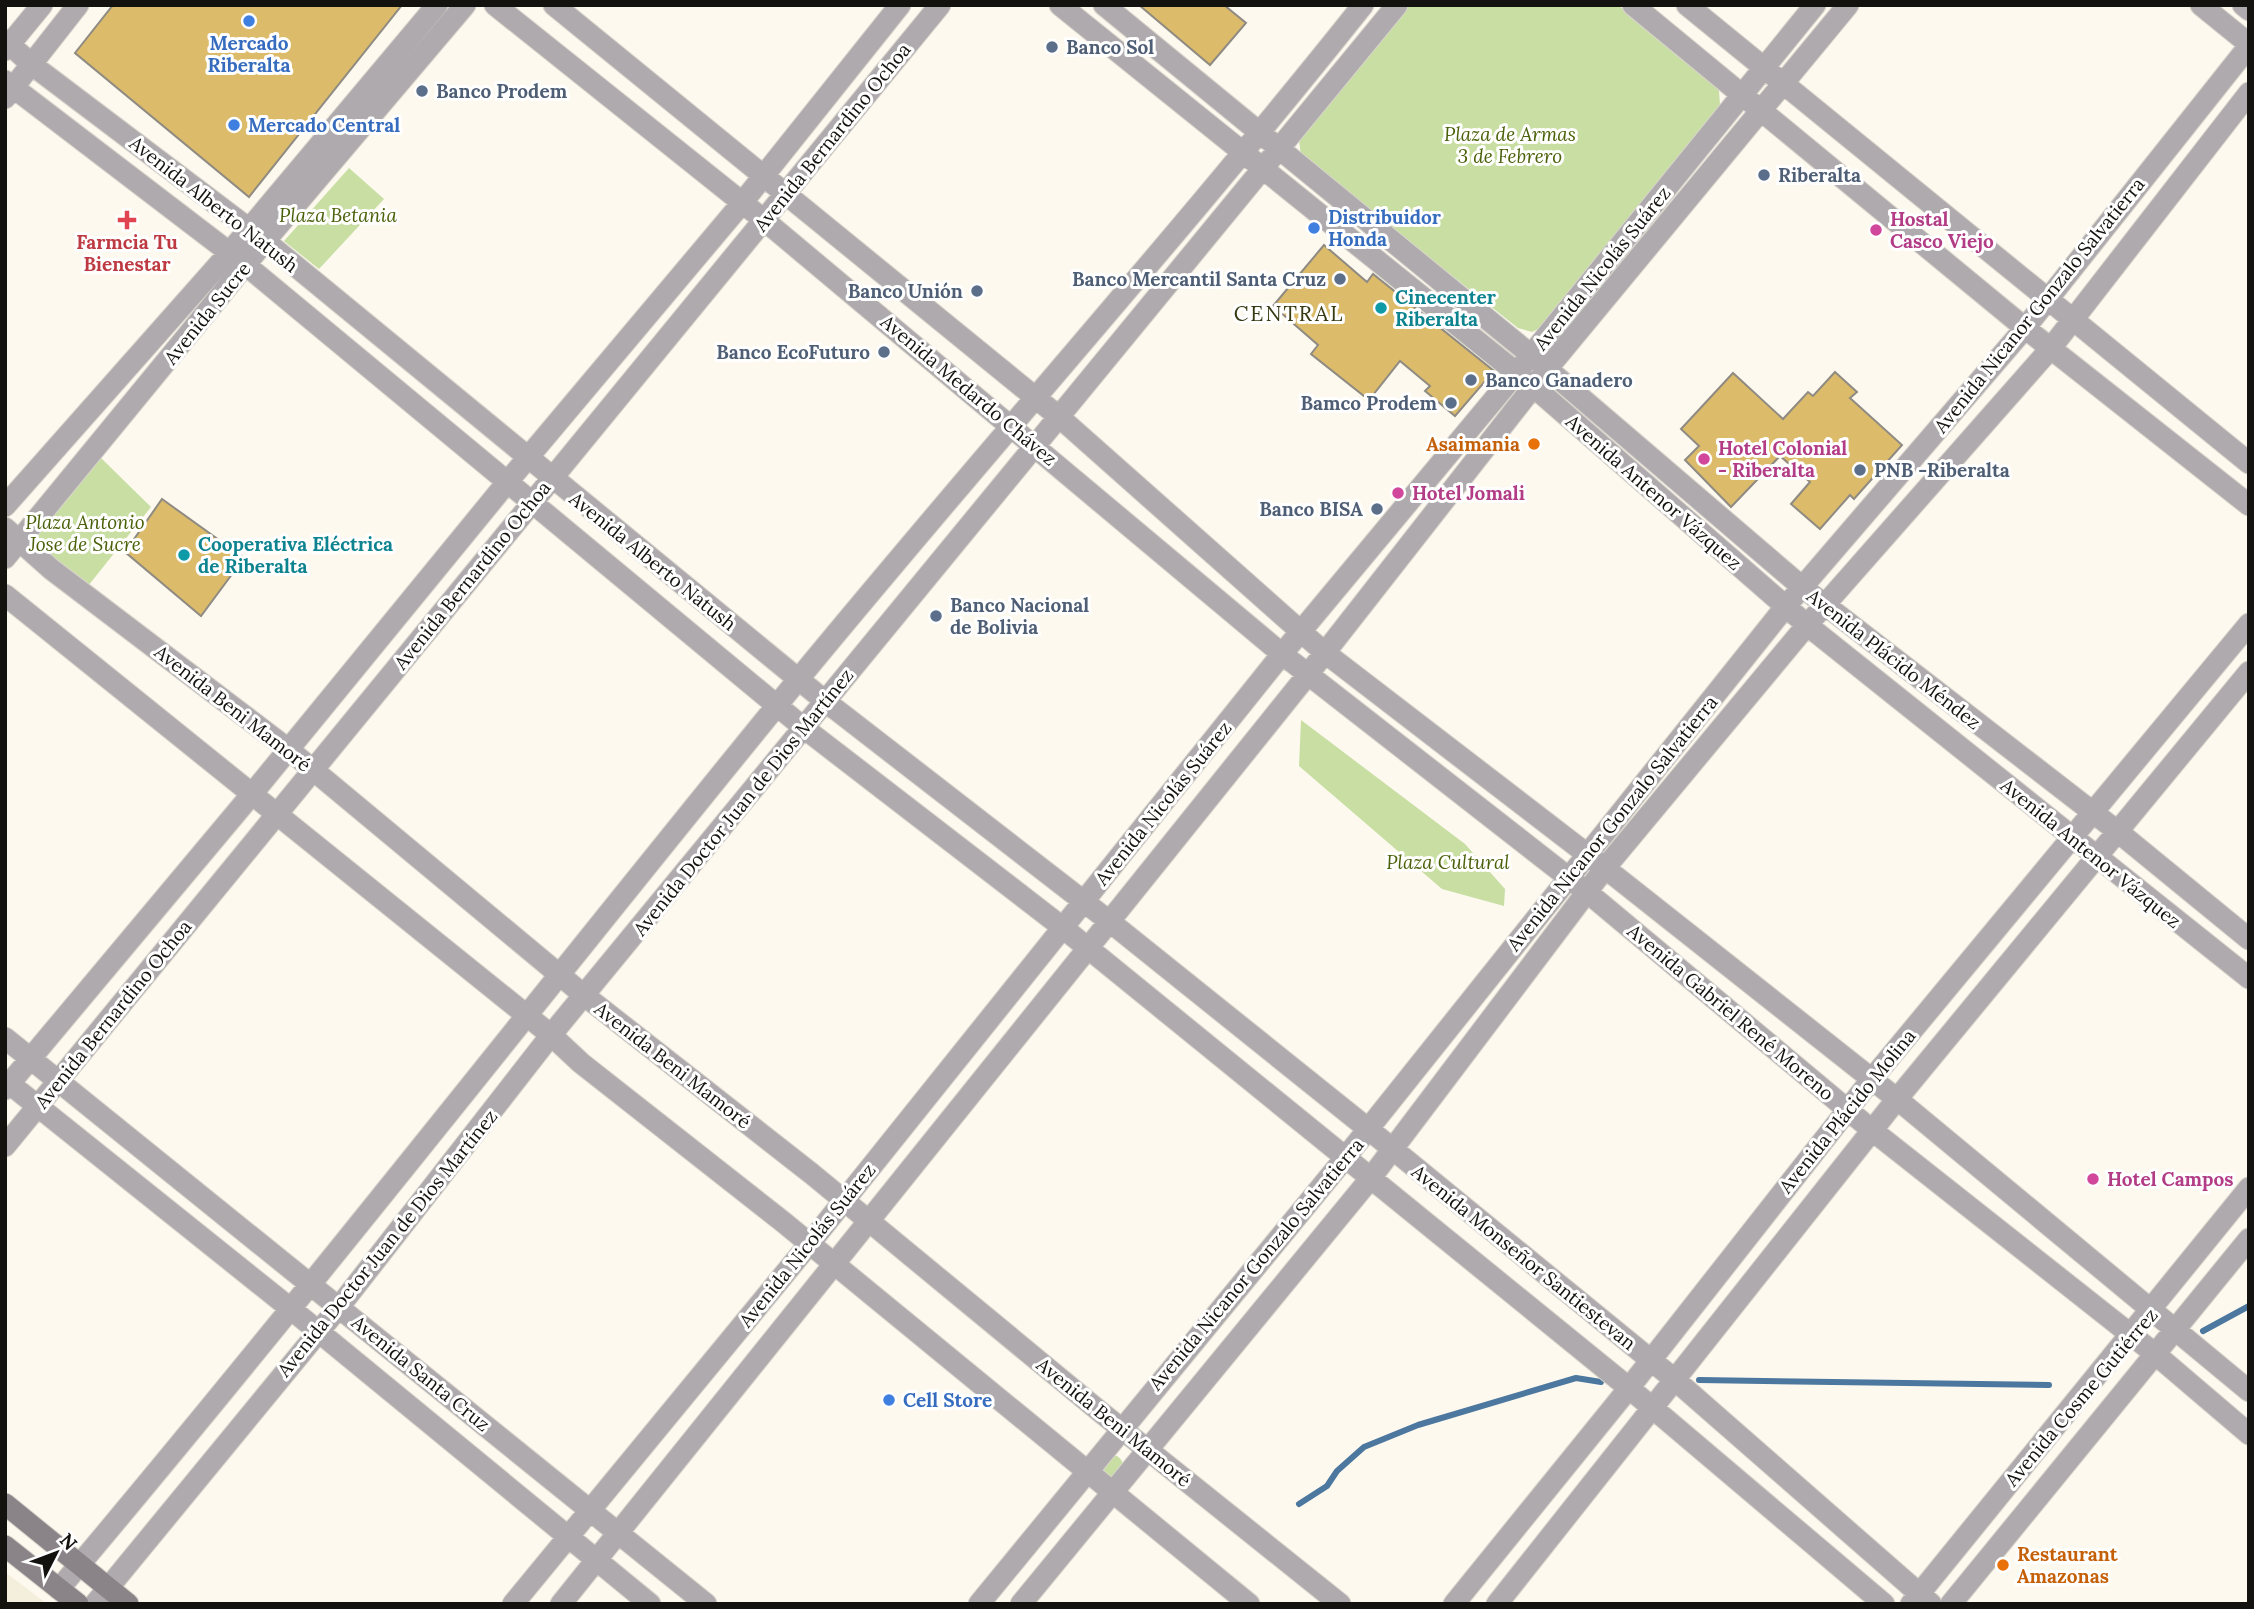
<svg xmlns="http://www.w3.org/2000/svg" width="2254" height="1609" font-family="Lora,serif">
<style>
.built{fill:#f4eedd}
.green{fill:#c8dea3}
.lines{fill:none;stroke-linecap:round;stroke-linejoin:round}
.stream{stroke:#4c779e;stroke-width:6}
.building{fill:#dcbb6b;stroke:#8f8b82;stroke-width:2}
.minor-casing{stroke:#d8d4cb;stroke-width:23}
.tertiary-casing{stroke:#d8d4cb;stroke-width:23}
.secondary-casing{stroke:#d8d4cb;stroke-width:23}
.minor{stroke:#aeaaad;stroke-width:21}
.tertiary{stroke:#aeaaad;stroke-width:21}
.secondary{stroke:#8a8488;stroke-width:21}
.shop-dot{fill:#3f7fe0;stroke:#fff;stroke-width:2.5}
.service-dot{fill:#5c6f8a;stroke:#fff;stroke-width:2.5}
.health-dot{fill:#e0444e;stroke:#fff;stroke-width:2.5}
.hotel-dot{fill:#d1479c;stroke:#fff;stroke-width:2.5}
.culture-dot{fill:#0f9aa8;stroke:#fff;stroke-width:2.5}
.food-dot{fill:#e8710a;stroke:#fff;stroke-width:2.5}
.labels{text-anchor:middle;stroke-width:6;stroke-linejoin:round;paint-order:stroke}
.shop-label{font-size:19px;font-weight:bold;fill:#366cbe;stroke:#fff;text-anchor:start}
.service-label{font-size:19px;font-weight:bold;fill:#4e5e75;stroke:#fff;text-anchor:start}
.park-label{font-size:19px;font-style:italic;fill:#4a6009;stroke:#fff}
.street-label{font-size:19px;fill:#13120f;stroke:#fff}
.hotel-label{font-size:19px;font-weight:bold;fill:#b23c85;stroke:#fff;text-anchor:start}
.health-label{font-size:19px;font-weight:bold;fill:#be3a42;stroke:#fff}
.culture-label{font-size:19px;font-weight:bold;fill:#0d838f;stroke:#fff;text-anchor:start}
.food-label{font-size:19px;font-weight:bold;fill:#c56008;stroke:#fff;text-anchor:end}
.neighbourhood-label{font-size:21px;letter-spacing:2px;fill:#363911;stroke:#fff}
</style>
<rect width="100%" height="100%" fill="#fdf9ef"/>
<path class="built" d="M5,1572L47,1604H5Z"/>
<path class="green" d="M1409,5H1618L1715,83L1719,91L1720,105L1546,325L1532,332L1518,328L1301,156L1299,140Z
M349,168L384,199L319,269L284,241Z
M101,458L151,507L88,586L32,539Z
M1301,720L1465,844L1505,889L1504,906L1442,889L1299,766Z
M1101 1466a11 11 0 1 1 22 0a11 11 0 1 1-22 0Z"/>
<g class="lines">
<path class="stream" d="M2203,1331L2249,1306
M1699,1380L2049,1385
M1299,1504L1327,1486L1337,1471L1364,1447L1418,1425L1576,1378L1601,1382"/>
</g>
<path class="building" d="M113,5H402L249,197L75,53Z
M1139,5H1224L1246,23L1210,65Z
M1324,245L1367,282L1373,274L1494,371L1455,416L1425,391L1430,386L1400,361L1369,400L1311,354L1318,345L1273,306Z
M1835,372L1857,392L1850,398L1902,445L1854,499L1850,495L1820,529L1791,504L1810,482L1780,456L1731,507L1685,460L1699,446L1681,429L1733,373L1783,419L1808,392L1813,396Z
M162,499L244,558L201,616L125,552Z"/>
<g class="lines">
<defs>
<path id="minor" d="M495,5L764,220L1282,654L1587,892L1873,1131L2154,1353L2249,1434
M554,5L1058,416L1324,652L1605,868L1897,1099L2249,1391
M1060,5L1534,387L1807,625L2249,978
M1104,5L1531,355L1802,587L2117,831L2249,939
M1633,5L2025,328L2249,505
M1687,5L2249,463
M2201,5L2249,44
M2243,5L2249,10
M5,40L31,64L265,241L825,701L1109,921L1367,1128L1674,1379L1931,1604
M5,50L42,5
M5,81L247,266L804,728L1062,927L1629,1388L1884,1604
M5,98L78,5
M5,506L229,253L437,5
M5,558L265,241L465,5
M5,1038L706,1604
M5,1080L291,1309L650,1604
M5,1089L252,794L509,480L742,203L900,5
M5,1146L940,5
M59,1589C303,1300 535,1002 774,709C967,472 1172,245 1363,5
M95,1604L339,1307L551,1035L1397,5
M513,1604L810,1243L1282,654L1531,355L1815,5
M561,1604L1309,673L1547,369L1848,5
M979,1604L1345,1158L1786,606L2025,328L2249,46
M1021,1604L1370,1179L1605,868L1807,625L2051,348L2249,93
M1454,1604L1629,1388L1871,1080L2249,624
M1497,1604L1897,1099L2249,672
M1911,1604L2249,1188
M1951,1604L2249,1239"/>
<path id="tertiary" d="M5,528L51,569L288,749L585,996L812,1174L1098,1410L1340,1604
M5,595L551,1035L581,1063L782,1221L1249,1604"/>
<path id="secondary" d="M5,1504L128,1604
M5,1546L78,1604"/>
</defs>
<use href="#minor" class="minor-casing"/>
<use href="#tertiary" class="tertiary-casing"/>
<use href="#secondary" class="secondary-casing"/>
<use href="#minor" class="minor"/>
<use href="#tertiary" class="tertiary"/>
<use href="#secondary" class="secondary"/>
</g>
<g class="shop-dot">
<circle cx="249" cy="21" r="7"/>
<circle cx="234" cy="125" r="7"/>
<circle cx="1314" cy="228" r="7"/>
<circle cx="889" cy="1400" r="7"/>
</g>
<g class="service-dot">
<circle cx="1052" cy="47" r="7"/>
<circle cx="422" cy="91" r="7"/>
<circle cx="1764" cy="175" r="7"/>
<circle cx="1340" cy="279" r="7"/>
<circle cx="977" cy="291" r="7"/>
<circle cx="884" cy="352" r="7"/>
<circle cx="1471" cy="380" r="7"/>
<circle cx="1451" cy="403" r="7"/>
<circle cx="1860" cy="470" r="7"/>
<circle cx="1377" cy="509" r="7"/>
<circle cx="936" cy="616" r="7"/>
</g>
<path class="health-dot" d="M123.5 209.5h7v7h7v7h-7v7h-7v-7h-7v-7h7z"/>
<g class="hotel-dot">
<circle cx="1876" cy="230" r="7"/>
<circle cx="1704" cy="459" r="7"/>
<circle cx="1398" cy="493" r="7"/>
<circle cx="2093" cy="1179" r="7"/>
</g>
<g class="culture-dot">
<circle cx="1381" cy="308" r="7"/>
<circle cx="184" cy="555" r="7"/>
</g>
<g class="food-dot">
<circle cx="1534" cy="444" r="7"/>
<circle cx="2003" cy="1565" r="7"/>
</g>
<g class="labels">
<g class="shop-label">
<text x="249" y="50" text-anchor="middle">Mercado<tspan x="249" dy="22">Riberalta</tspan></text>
<text x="248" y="132">Mercado Central</text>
<text x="1328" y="224">Distribuidor<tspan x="1328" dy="22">Honda</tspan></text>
<text x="903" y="1407">Cell Store</text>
</g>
<g class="service-label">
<text x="1066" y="54">Banco Sol</text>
<text x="436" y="98">Banco Prodem</text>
<text x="1778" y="182">Riberalta</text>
<text x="1326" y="286" text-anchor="end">Banco Mercantil Santa Cruz</text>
<text x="963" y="298" text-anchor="end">Banco Unión</text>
<text x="870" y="359" text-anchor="end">Banco EcoFuturo</text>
<text x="1485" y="387">Banco Ganadero</text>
<text x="1437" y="410" text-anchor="end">Bamco Prodem</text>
<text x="1874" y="477">PNB -Riberalta</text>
<text x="1363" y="516" text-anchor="end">Banco BISA</text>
<text x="950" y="612">Banco Nacional<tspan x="950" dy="22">de Bolivia</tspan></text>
</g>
<g class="park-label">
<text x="1510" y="141">Plaza de Armas<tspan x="1510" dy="22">3 de Febrero</tspan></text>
<text x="338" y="222">Plaza Betania</text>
<text x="85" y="529">Plaza Antonio<tspan x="85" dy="22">Jose de Sucre</tspan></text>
<text x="1448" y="869">Plaza Cultural</text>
</g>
<g class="street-label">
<text transform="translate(832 137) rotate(-51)" y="7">Avenida Bernardino Ochoa</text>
<text transform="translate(214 204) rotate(38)" y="7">Avenida Alberto Natush</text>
<text transform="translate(1602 268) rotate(-51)" y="7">Avenida Nicolás Suárez</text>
<text transform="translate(2039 305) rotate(-51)" y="7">Avenida Nicanor Gonzalo Salvatierra</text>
<text transform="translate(207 313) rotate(-51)" y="7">Avenida Sucre</text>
<text transform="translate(969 390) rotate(40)" y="7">Avenida Medardo Chávez</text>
<text transform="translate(1654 492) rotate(41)" y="7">Avenida Antenor Vázquez</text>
<text transform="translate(653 561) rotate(39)" y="7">Avenida Alberto Natush</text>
<text transform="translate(472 575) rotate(-51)" y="7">Avenida Bernardino Ochoa</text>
<text transform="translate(1894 659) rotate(38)" y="7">Avenida Plácido Méndez</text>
<text transform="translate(233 708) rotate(38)" y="7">Avenida Beni Mamoré</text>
<text transform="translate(743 802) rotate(-51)" y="7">Avenida Doctor Juan de Dios Martínez</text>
<text transform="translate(1163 803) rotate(-51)" y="7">Avenida Nicolás Suárez</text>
<text transform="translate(1612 823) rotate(-51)" y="7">Avenida Nicanor Gonzalo Salvatierra</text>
<text transform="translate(2091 853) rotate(39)" y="7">Avenida Antenor Vázquez</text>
<text transform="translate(1731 1012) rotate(40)" y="7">Avenida Gabriel René Moreno</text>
<text transform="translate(113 1014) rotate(-51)" y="7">Avenida Bernardino Ochoa</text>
<text transform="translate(673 1065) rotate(38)" y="7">Avenida Beni Mamoré</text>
<text transform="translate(1847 1111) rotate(-51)" y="7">Avenida Plácido Molina</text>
<text transform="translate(387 1243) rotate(-51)" y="7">Avenida Doctor Juan de Dios Martínez</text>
<text transform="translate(807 1245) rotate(-51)" y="7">Avenida Nicolás Suárez</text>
<text transform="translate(1524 1257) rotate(39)" y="7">Avenida Monseñor Santiestevan</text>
<text transform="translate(1256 1264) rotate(-50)" y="7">Avenida Nicanor Gonzalo Salvatierra</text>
<text transform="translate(421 1373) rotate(39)" y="7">Avenida Santa Cruz</text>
<text transform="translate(2081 1397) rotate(-50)" y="7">Avenida Cosme Gutiérrez</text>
<text transform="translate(1114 1422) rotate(39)" y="7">Avenida Beni Mamoré</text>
</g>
<g class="hotel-label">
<text x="1890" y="226">Hostal<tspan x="1890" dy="22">Casco Viejo</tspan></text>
<text x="1718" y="455">Hotel Colonial<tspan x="1718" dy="22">- Riberalta</tspan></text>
<text x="1412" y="500">Hotel Jomali</text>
<text x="2107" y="1186">Hotel Campos</text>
</g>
<g class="health-label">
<text x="127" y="249">Farmcia Tu<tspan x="127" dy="22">Bienestar</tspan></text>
</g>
<g class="culture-label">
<text x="1395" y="304">Cinecenter<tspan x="1395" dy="22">Riberalta</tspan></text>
<text x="198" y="551">Cooperativa Eléctrica<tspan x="198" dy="22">de Riberalta</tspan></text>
</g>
<g class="food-label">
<text x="1520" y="451">Asaimania</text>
<text x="2017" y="1561" text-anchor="start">Restaurant<tspan x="2017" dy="22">Amazonas</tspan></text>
</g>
<g class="neighbourhood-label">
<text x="1289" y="321">CENTRAL</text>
</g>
</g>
<rect width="2254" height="1609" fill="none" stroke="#13120f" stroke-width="14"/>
<g transform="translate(56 1553) rotate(48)" stroke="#ffffff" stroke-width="5" paint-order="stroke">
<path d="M0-5L12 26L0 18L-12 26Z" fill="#13120f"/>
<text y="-10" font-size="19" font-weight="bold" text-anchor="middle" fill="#13120f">N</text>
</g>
</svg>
